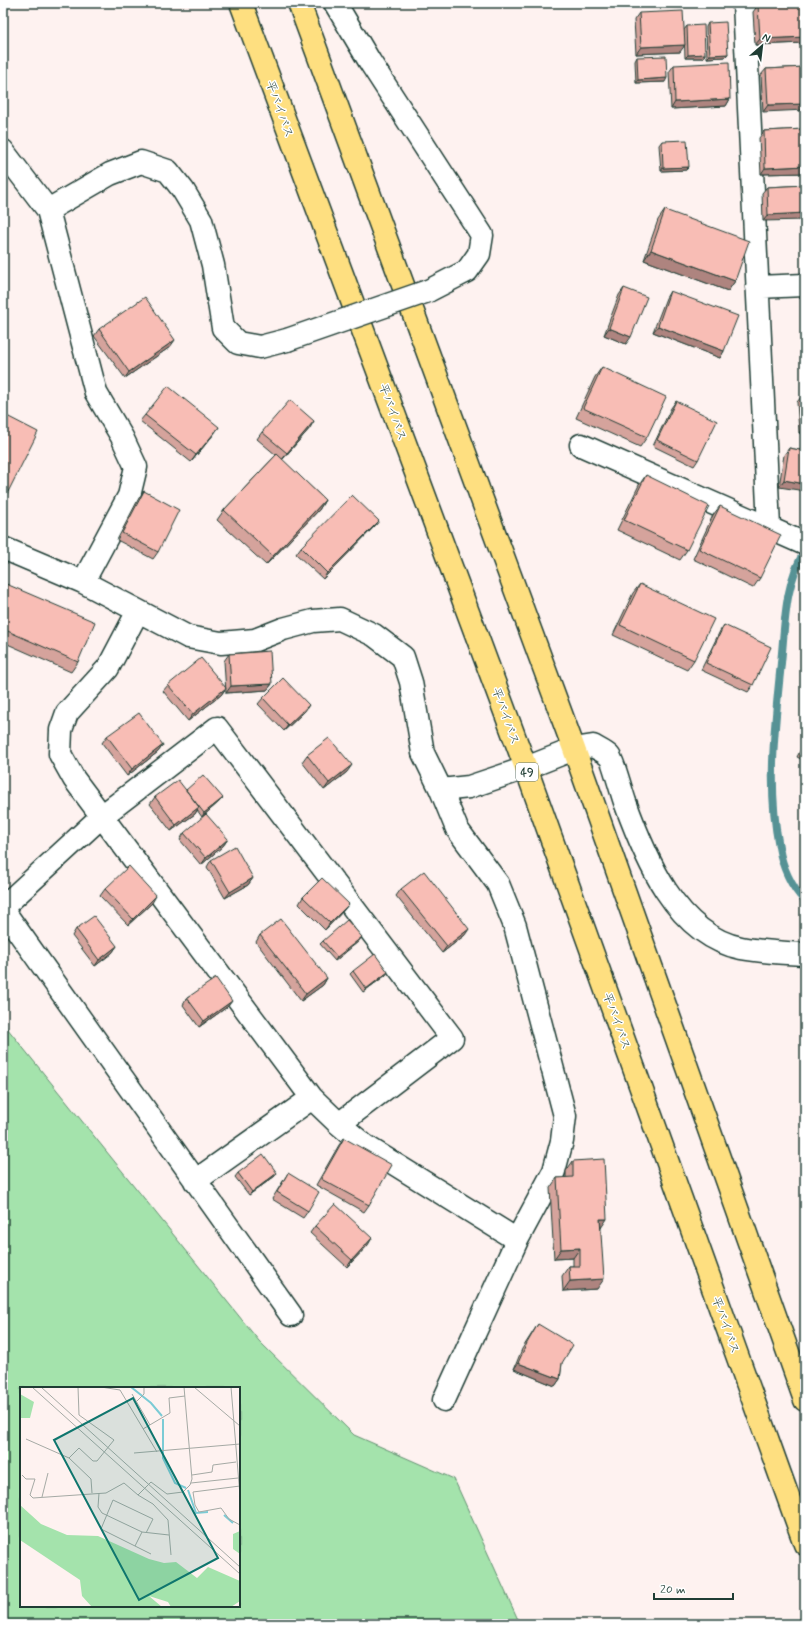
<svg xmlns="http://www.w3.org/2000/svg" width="808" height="1627" font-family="Mynerve,'Klee One',sans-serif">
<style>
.green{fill:#a4e3ac;stroke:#629070;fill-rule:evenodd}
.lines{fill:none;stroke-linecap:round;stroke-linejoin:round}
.stream{stroke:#569295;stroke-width:8}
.street-casing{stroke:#1f3d34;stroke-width:25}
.highway-casing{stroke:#1f3d34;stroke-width:25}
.street{stroke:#fff;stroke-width:22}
.highway{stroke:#fedf80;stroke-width:22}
.street-bridge-casing{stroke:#1f3d34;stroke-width:25;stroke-linecap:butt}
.street-bridge{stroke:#fff;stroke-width:22}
.wall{fill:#d5a39c;stroke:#1f3d34}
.shaded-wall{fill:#ae847f;stroke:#1f3d34}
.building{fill:#f8bdb5;stroke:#1f3d34}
.labels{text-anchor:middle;stroke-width:3;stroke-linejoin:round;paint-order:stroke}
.shield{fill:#fff;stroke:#627771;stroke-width:1}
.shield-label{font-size:11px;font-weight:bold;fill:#1f3d34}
.street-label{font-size:12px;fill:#1f3d34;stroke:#fff}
.inset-river{fill:none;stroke:#7bcbd5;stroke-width:2}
.inset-road{fill:none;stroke:#a5aaa5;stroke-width:1}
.view{fill:#0f766e;fill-opacity:0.15;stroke:#0f766e;stroke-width:2}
.inset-edge{fill:none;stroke:#1f3d34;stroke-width:2}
</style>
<rect width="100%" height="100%" fill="#fef2f0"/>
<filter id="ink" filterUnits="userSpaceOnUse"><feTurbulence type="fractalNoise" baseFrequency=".025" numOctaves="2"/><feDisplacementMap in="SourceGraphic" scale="8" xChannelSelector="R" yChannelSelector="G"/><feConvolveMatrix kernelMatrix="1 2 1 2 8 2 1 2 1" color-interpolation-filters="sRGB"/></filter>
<g filter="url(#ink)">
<path class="green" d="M3,1023L259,1341L354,1435L454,1479L520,1624H3ZM21,1388H239V1606H21Z"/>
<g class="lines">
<path class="stream" d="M805,551C784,584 785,626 781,663C775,724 767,786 779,847C782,866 791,887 805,901"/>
<defs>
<path id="street" d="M335,3L370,62L482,235L479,254L467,271L428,291
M744,3L769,527
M3,151L48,210L96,393L122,437L136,467L129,496L83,582
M48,210L110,174L141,162L168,171L183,190L201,220L213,265L223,328L238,343L260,347L287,340
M757,287L805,285
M581,445L805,544
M3,548L83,582L188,637L221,643L255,640L283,629L313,621L340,619L374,635L403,657L411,682L423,753L441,790L469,787L526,768L574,749L593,746C598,749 605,752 609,756C613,760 622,794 625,802C645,857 676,935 741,948C762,952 784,953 805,954
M138,611L108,668L67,713L61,730L60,754L74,779L312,1098L339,1124L364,1145L517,1240
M441,790L457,829L498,884L515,926L565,1116L562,1141L554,1171L517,1240L444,1400
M3,907L102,816L217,728L452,1038L339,1124
M3,910L291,1315
M195,1181L312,1098"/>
<path id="highway" d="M241,3L526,768L805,1544
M299,3L574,749L805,1400"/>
</defs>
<use href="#street" class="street-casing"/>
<use href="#highway" class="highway-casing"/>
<use href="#street" class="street"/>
<use href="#highway" class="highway"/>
<defs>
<path id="street-bridge" d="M287,340L428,291"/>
</defs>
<use href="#street-bridge" class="street-bridge-casing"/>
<use href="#street-bridge" class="street-bridge"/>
</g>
<path class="wall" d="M630,3H640L637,7Z
M758,5L804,43L755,45L753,12Z
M639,13L680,52L636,54L634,20Z
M708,23L728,54L725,57L707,58L706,27Z
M687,26L705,54L703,58H685L684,30Z
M637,57L665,82L636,83L635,61Z
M674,65L730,99L726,106L671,109L669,72Z
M805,67L763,112L761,75L766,69Z
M805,129V173L761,174L759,138L764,131Z
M662,141L689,167L686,170L661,171L659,145Z
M805,185L763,221L762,193L767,187Z
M665,210L735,281L728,291L644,260L658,220Z
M624,288L626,344L604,335L619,295Z
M670,291L724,351L720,358L653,332L666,298Z
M99,329L170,347L125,378L94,336Z
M602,367L647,437L640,447L576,418L595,377Z
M802,396L805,433H799L797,402Z
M676,401L698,460L694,466L653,446L671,408Z
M145,415L214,434L191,462L140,421Z
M310,428L282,460L325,500L319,510L266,565L217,520L224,510L276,455L257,439L262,432Z
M789,448L805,451L779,487L784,455Z
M646,475L687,550L680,560L617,530L639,485Z
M144,491L158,552L153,559L117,540L139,498Z
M720,506L760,578L753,588L693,559L713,515Z
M379,521L374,527L323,579L296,554L301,547Z
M3,584L78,662L71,672L3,642Z
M640,584L694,660L687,670L613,635L633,593Z
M724,625L753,685L748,692L701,670L720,631Z
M229,654L272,684L267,690L226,693L224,661Z
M168,685L226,688L221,695L188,721L163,691Z
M263,698L305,711L284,731L258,704Z
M107,736L163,745L158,752L127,776L102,743Z
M805,741V761L797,757Z
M307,755L347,772L324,790L302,762Z
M186,790L220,801L202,817L197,810L195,814L171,831L150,804L155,797Z
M184,833L228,839L223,846L201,865L180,840Z
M211,860L253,878L248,885L225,898L207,867Z
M105,889L152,903L128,925L100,896Z
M401,889L465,935L442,953L396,896Z
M303,897L344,910L325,930L299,904Z
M76,929L117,946L112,953L95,966L72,936Z
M260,935L327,978L323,985L301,1001L256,942Z
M323,941H359L335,961L320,944Z
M353,971L386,975L363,992L350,974Z
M187,998L232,1001L227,1007L199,1027L183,1005Z
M344,1138L369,1205L364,1212L316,1185L339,1145Z
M573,1161L601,1228L597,1289L563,1291L562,1276L569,1266H573V1258L554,1259L550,1188L557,1178H566V1171Z
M238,1173L275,1176L249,1195L235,1177Z
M288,1173L308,1211L303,1218L272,1199Z
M315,1226L368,1245L347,1267L310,1233Z
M538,1324L562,1363L560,1379L555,1386L514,1369L522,1349Z"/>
<path class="shaded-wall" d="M805,37V42L804,43L755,45L760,39Z
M685,45L680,52L636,54L641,47Z
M705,54L703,58H685L688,55Z
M728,54L725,57L707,58L710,55Z
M667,78L665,82L636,83L638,80Z
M730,99L726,106L671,109L675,102Z
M805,104V110L763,112L768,105Z
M805,166V173L761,174L765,168Z
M689,167L686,170L661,171L663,168Z
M805,213V220L763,221L768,215Z
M651,250L735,281L728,291L644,260Z
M658,326L724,351L720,358L653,332Z
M609,328L631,337L626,344L604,335Z
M175,340L170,347L125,378L129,372Z
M314,421L310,428L282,460L287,453Z
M219,427L214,434L191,462L196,455Z
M804,427H805V433H799Z
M784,480L805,484V491L779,487Z
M325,500L319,510L266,565L273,556Z
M379,521L374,527L323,579L327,573Z
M272,684L267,690L226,693L231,686Z
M226,688L221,695L188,721L193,714Z
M309,705L305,711L284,731L288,725Z
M163,745L158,752L127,776L132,769Z
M352,765L347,772L324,790L329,783Z
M223,798L220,801L202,817L204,813Z
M199,807L195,814L171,831L176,825Z
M228,839L223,846L201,865L206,858Z
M253,878L248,885L225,898L230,892Z
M156,896L152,903L128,925L133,919Z
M349,904L344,910L325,930L330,923Z
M469,929L465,935L442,953L447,946Z
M362,937L359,941L335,961L337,957Z
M117,946L112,953L95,966L99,960Z
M388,972L386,975L363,992L366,989Z
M327,978L323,985L301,1001L306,994Z
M232,1001L227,1007L199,1027L204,1021Z
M277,1173L275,1176L249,1195L252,1192Z
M600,1219H607L601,1228Z
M372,1238L368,1245L347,1267L352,1260Z
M580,1248L573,1258L554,1259L561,1249Z
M604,1279L597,1289L563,1291L570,1281Z
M518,1363L560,1379L555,1386L514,1369Z"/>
<path class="building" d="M797,3H805V37L760,39L758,5Z
M683,11L685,45L641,47L639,13Z
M726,22L728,54L710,55L708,23Z
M704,25L705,54L688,55L687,26Z
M666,56L667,78L638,80L637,57Z
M729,62L730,99L675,102L674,65Z
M805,67V104L768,105L766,69Z
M805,129V166L765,168L764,131Z
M687,140L689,167L663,168L662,141Z
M805,185V213L768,215L767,187Z
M665,210L749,241L735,281L651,250Z
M624,288L647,297L631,337L609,328Z
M670,291L738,316L724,351L658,326Z
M145,297L175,340L129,372L99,329Z
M602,367L666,397L647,437L583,408Z
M168,386L219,427L196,455L145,415Z
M805,395V427H804L802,396Z
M290,400L314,421L287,453L262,432Z
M676,401L717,421L698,460L657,440Z
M3,414L38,432L3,502Z
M789,448L805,451V484L784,480Z
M277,454L325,500L273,556L224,510Z
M646,475L709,506L687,550L624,520Z
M144,491L179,510L158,552L122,533Z
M352,495L379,521L327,573L301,547Z
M720,506L781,535L760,578L699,549Z
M4,583L95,622L78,662L3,629V584Z
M640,584L714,619L694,660L620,625Z
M724,625L771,647L753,685L706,663Z
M270,651L272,684L231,686L229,654Z
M201,658L226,688L193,714L168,685Z
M283,678L309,705L288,725L263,698Z
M139,713L163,745L132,769L107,736Z
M329,738L352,765L329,783L307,755Z
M203,775L223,798L204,813L186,790Z
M178,780L199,807L176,825L155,797Z
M206,814L228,839L206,858L184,833Z
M235,846L253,878L230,892L211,860Z
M129,866L156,896L133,919L105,889Z
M424,871L469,929L447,946L401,889Z
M322,878L349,904L330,923L303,897Z
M94,916L117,946L99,960L76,929Z
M281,919L327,978L306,994L260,935Z
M347,920L362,937L337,957L323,941Z
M375,954L388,972L366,989L353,971Z
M216,978L232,1001L204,1021L187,998Z
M344,1138L392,1165L369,1205L321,1179Z
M263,1154L277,1173L252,1192L238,1173Z
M604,1159L607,1219H600L604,1279L570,1281L569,1266H580V1248L561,1249L557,1178L573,1177V1161Z
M288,1173L319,1192L308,1211L277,1192Z
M335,1204L372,1238L352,1260L315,1226Z
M538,1324L573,1345L562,1363L560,1379L518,1363L527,1343Z"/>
</g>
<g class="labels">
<rect class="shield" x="516" y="763" width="22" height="18" rx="3"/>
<g class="shield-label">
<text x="527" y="776">49</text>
</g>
<g class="street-label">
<text transform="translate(280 109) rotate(70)" y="4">平バイパス</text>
<text transform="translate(393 412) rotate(70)" y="4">平バイパス</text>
<text transform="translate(506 716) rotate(70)" y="4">平バイパス</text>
<text transform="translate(617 1021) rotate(70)" y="4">平バイパス</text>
<text transform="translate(726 1325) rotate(70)" y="4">平バイパス</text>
</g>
</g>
<g transform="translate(20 1387)">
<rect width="220" height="220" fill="#fef2f0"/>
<path d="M0,7L14,15L10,31H0ZM0,118L21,137L47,148L78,149L129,172L144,176L156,175L177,191L188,180L220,194V214L211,220H151L148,215L129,209L142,220H72L62,209L60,193L0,153ZM220,144V167L213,162V147Z" fill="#a4e3ac"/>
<path class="inset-river" d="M111,0L131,16L142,29M143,32V71L155,96L166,101M168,103L176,126L188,125M204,128L213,136"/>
<path class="inset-road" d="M12,0L220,187M21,0L220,180M81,0L100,3L137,65M174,0L220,39M211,0L220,109M112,7L130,38M117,14L124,7V0M123,42L150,26L149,11L165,9M6,52L49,71L71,92L72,106M114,66L220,57M49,71L59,61L73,74H77L94,53L59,28L58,0M2,88L6,92H15L10,108L13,111L86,106L104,96L118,108L131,95L147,107L163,105L170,98L172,92L164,0M172,88L192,85L193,78L216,75M171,96L218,91M220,99L173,105L175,118L179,125L201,121L209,132L220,138M79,106L78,120L82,126L122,145L149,148M118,108L133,117L148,133L151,168M22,110L28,86M126,146L133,132L93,113L81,142L131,167M115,159L122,145"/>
<path class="view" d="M113,11L198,171L119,213L34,53Z"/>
<rect width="220" height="220" class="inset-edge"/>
</g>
<rect width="808" height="1627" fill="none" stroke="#fff" stroke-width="16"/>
<rect x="8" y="8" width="792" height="1611" fill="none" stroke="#1f3d34" stroke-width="1.5" filter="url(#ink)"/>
<g transform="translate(762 46) rotate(28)" stroke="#ffffff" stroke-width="3" paint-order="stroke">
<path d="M0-3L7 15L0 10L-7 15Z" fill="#1f3d34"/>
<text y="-6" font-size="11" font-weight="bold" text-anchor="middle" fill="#1f3d34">N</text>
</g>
<path d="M654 1593v6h79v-6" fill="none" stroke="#1f3d34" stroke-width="2"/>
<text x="660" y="1593" font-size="12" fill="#1f3d34" stroke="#ffffff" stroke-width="3" paint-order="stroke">20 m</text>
</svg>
